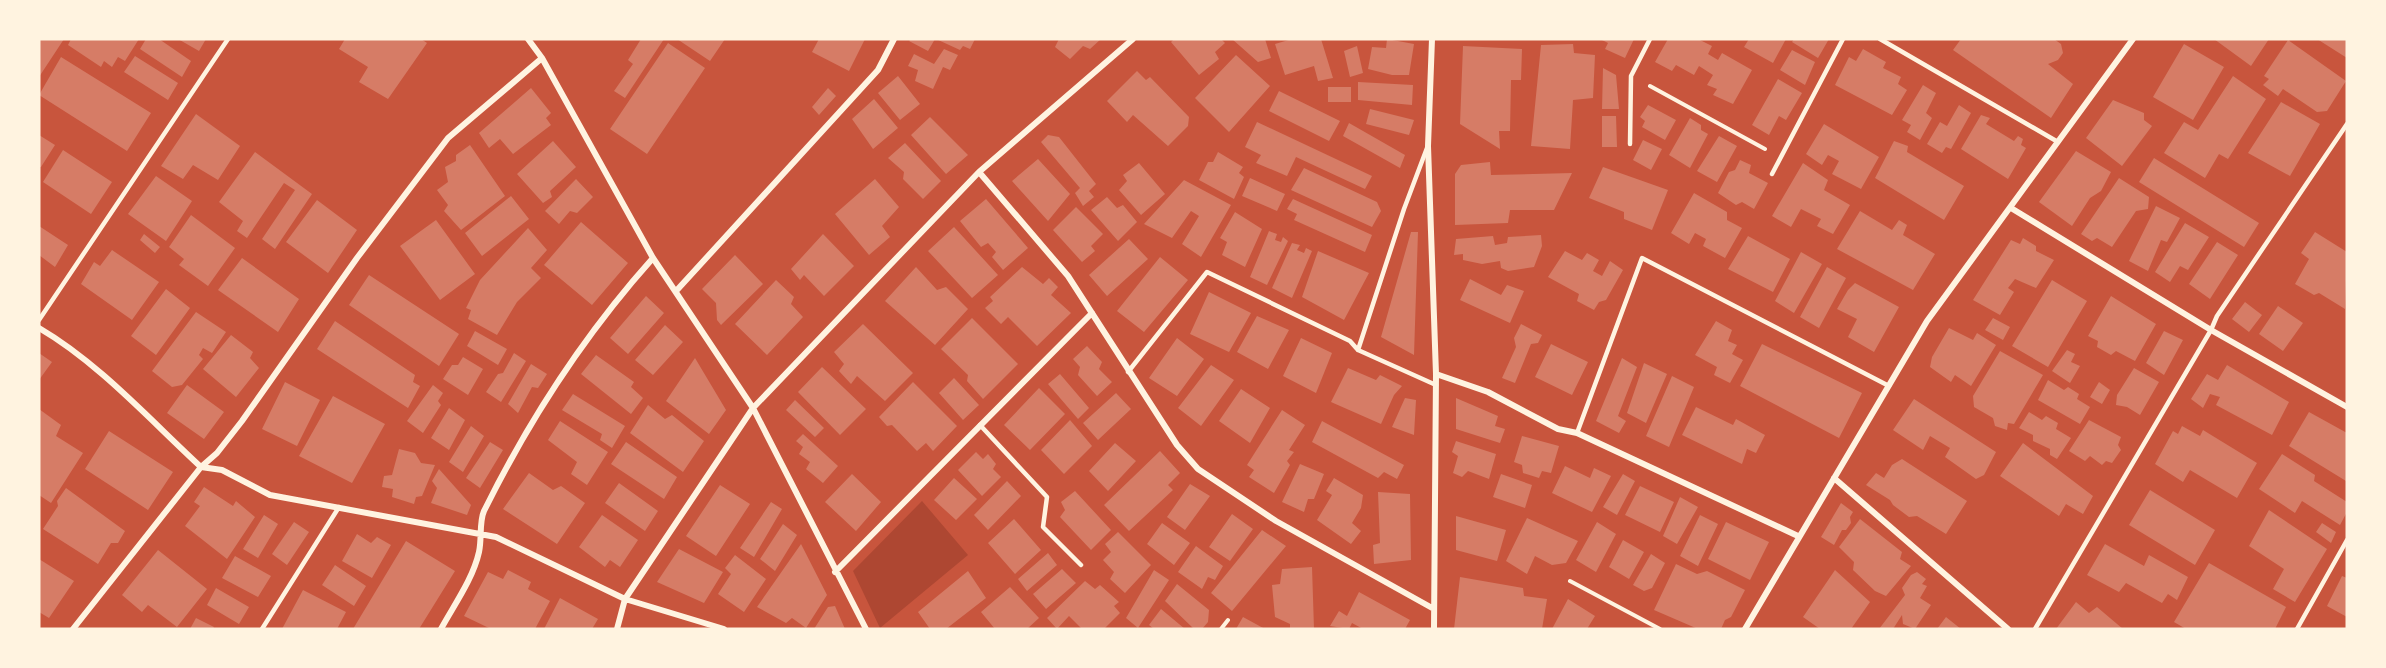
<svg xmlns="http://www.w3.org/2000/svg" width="2386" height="668" font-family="'Sofia Sans Condensed',sans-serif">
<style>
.green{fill:#ae4732}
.building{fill:#d67c66}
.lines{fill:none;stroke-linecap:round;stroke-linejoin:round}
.path{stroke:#fff3e0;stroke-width:4}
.service{stroke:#fff3e0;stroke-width:4.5}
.minor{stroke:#fff3e0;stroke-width:6}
</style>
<rect width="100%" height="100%" fill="#c8553d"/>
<path class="green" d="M922,501L968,555L880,628L853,571Z"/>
<path class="building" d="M39,39H64L39,77Z
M71,39H139L125,61L118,57L112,67L104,61L101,67L68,45Z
M146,39H159L191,61L182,77L140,49Z
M178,39H206L199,51Z
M345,39H421L427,43L388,99L359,82L368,67L339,49Z
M641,39H664L625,98L614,91L633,64L628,60Z
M677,39H725L710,61Z
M819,39H865L849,71L812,52Z
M911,39H935L928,51L909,41Z
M936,39H975L970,49L963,46L960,50Z
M1059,39H1101L1090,49L1083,46L1070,59L1055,47Z
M1174,39H1221L1225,43L1215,52L1219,59L1199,75L1171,42Z
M1232,39H1265L1271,58L1258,62Z
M1292,39H1321L1333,78L1318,81L1314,66L1285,75L1275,44Z
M1387,39L1414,44L1409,75H1392L1368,69L1372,47L1386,48Z
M1600,39H1634L1625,58L1605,49L1608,43Z
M1668,39H1698L1712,46L1708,54L1718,60L1722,53L1752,70L1733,104L1713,95L1717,89L1707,85L1713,75L1699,66L1694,75L1676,65L1672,71L1655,62Z
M1749,39H1786L1773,63L1744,47Z
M1794,39H1829L1818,58L1792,42Z
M1961,39H2054L2061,44L2063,53L2058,60L2048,64L2073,84L2051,118L1953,50Z
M2214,39H2269L2251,66Z
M2317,39H2347V58Z
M2288,40L2346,81L2327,111L2317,112L2283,89L2278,96L2263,85L2269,79L2264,76Z
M668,43L705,68L647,154L610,129Z
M1573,44L1574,53L1595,55L1593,98L1573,100L1570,149L1531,146L1541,45Z
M2184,44L2224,67L2193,120L2153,97Z
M1357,46L1363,73L1350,77L1344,51Z
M1463,46L1522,49L1521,80H1511L1510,131H1499L1500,149L1460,124Z
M944,49L958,55L950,70L943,67L933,89L915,81L918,70L908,66L914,54L934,64Z
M1863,49L1886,62L1883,68L1901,77L1898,84L1907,90L1892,115L1835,85L1849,57L1856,61Z
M1792,50L1815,62L1805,85L1780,70Z
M1236,55L1270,86L1229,132L1195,98Z
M135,56L178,83L168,100L124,72Z
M61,57L151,113L127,151L39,95Z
M1603,68L1616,75L1619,109H1602Z
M1137,71L1146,80L1150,77L1189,117L1188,126L1168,146L1133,115L1127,122L1107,101Z
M898,76L920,104L900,120L878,93Z
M2233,76L2266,99L2228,159L2219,154L2205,178L2164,153L2184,122L2198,130Z
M1778,79L1802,93L1786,120L1779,116L1769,135L1752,125Z
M1358,82L1413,85L1412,105L1358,100Z
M1923,85L1936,93L1926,113L1932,118L1920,140L1907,132L1911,125L1902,120Z
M1328,87H1351V102H1328Z
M531,88L551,113L546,118L551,125L513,154L500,139L489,148L479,133Z
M828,88L836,96L819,115L812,107Z
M1279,91L1340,121L1329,141L1269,111Z
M874,99L898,128L873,149L852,119Z
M2113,100L2144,113V120L2152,126L2122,166L2086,138Z
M2281,102L2320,124L2290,176L2248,153Z
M1648,105L1676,120L1665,140L1642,127L1645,121L1640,117Z
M1959,105L1971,113L1951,149L1946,147L1942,153L1927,144L1940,122L1947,126Z
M1370,109L1414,120L1409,135L1366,124Z
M196,114L240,146L218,180L193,165L183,179L161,166Z
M1981,115L1990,118L1986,124L2014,141L2018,136L2023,139L2021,145L2026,148L2008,179L1961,149Z
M1602,116H1616L1617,147H1602Z
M930,117L968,155L946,174L911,135Z
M1690,118L1701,125V130L1708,134L1690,168L1669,155Z
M1257,122L1372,176L1365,189L1296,157L1287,176L1256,163L1261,155L1245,147Z
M1349,123L1405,155L1400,168L1343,136Z
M1824,124L1879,157L1861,189L1832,174L1839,161L1828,155L1822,165L1806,154Z
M39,135L55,145L41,167H39Z
M1048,135L1059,137L1096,184L1089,191L1094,197L1083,206L1075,193L1080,188L1041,142Z
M1719,136L1737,146L1717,182L1697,171Z
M1643,140L1662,149L1651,170L1633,160Z
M553,141L576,167L550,191L552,197L543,203L517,174Z
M1894,141L1908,146L1907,152L1964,186L1944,220L1875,178Z
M905,143L941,181L923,199L903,179L904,172L888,158Z
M470,145L505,196L461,230L444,211L448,205L437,190L448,182L445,167L456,161V155Z
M63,150L112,182L91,214L43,182Z
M2076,151L2111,172L2101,191L2090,198L2072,226L2039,202Z
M255,152L312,194L275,249L262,239L295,190L284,183L247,238L237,231L243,221L219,202Z
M1218,152L1243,167L1239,173L1244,177L1234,199L1199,180L1208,162H1213Z
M2154,158L2259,223L2244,247L2139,182Z
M1038,159L1070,194L1048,221L1012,181Z
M1740,160L1751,165L1749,173L1768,183L1754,209L1742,202L1736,205L1718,193L1729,172L1735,170Z
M1490,162L1491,175L1572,173L1554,210H1510L1508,223L1455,225V174L1461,165Z
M1139,163L1165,194L1141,215L1119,190L1127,181L1123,175Z
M1803,163L1828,180L1824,190L1850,205L1833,234L1817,226L1821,219L1801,209L1791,227L1772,216Z
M1603,167L1668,190L1652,230L1624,219V212L1589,198Z
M1304,168L1377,202L1381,211L1372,227L1291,190Z
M156,176L192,201L166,241L128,214Z
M1250,178L1285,194L1277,211L1242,196Z
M2119,178L2149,197L2148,209L2136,211L2112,247L2097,238L2092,241L2081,234Z
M576,179L593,197L577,213L570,211L559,224L545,211Z
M875,179L899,207L882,226L890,237L869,255L835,214Z
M1184,180L1231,205L1201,257L1182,244L1199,216L1191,211L1172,238L1144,224Z
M1694,193L1727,212V220L1742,228L1725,258L1703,246L1706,239L1695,233L1689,244L1671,233Z
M511,196L529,219L482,256L465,233Z
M1107,197L1117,208L1123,205L1137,222L1118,241L1091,210Z
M986,199L1028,248L1003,270L992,257L996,252L988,243L981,247L960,221Z
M1293,199L1372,235L1365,252L1294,220L1297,214L1287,209Z
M317,200L357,230L328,273L286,242Z
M2156,206L2180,218L2167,242L2161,240L2148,271L2129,261Z
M1076,207L1103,234L1091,246L1095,251L1082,262L1053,230Z
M1860,211L1892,230L1899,220L1907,225L1903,235L1935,254L1913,290L1837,249Z
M1235,212L1262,229L1245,267L1222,255L1227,242L1220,238Z
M191,215L235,248L208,286L179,265L184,259L169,247Z
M436,220L475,274L440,300L400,246Z
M581,222L628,263L592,305L544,265Z
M2185,223L2209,237L2188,270L2180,266L2170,282L2155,272Z
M39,226L68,245L55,267L39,255Z
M954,227L998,275L972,298L928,251Z
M528,228L547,250L531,268L541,278L517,302L497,335L468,319L471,310L466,308L480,280Z
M1269,231L1277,234L1275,240L1281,242L1283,237L1288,241L1267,285L1250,277Z
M1411,232H1418L1414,355L1381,337Z
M2315,232L2347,252L2345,309L2319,293L2314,295L2295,284L2309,259L2301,253Z
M144,234L160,247L155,253L140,240Z
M823,234L854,266L824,296L804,275L800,280L791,269Z
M1541,235L1542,246L1534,267L1508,271L1501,268L1500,261L1482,264L1463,260V254L1454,255L1456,239L1493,236L1495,245L1507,243L1508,237Z
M1748,236L1790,259L1773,292L1728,269Z
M2023,238L2036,246V251L2054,260L2036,288L2015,279L2008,288L2014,292L2000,315L1973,300L2011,240L2020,244Z
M1129,239L1148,259L1107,296L1089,275Z
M2217,242L2238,255L2210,299L2189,284Z
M1292,243L1300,245L1297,250L1304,253L1306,248L1312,251L1292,298L1272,288Z
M112,250L159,282L132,320L81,284L94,262L100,266Z
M1318,251L1369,273L1344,320L1302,297Z
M1565,251L1582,260L1587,253L1599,260L1593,271L1602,276L1610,261L1623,270L1606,300L1599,302L1594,310L1577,301L1579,294L1548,277Z
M1801,252L1822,264L1794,313L1775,301Z
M735,255L763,284L721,325L717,320L716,303L702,289Z
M1160,257L1188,280L1144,332L1117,311Z
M242,258L299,299L278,332L218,290Z
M916,267L937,290L946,287L968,309L935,345L885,301Z
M1022,267L1043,284L1049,278L1058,287L1051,295L1071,313L1037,346L1008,317L1001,324L985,308L993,301L990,297Z
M1827,267L1846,278L1819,328L1800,317Z
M369,275L459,334L439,366L349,305Z
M1470,279L1501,295L1507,285L1524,291L1510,323L1460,300Z
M776,280L794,297L791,304L803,317L767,355L735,324Z
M2052,280L2087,301L2048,367L2012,346Z
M1855,283L1899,307L1874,352L1848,337L1857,319L1837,309L1848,290Z
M166,289L190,308L156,355L131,336Z
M1209,292L1251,313L1229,352L1190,334Z
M646,296L664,313L628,354L610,338Z
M2111,296L2156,324L2135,361L2116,351L2111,355L2097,347L2098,341L2088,336Z
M2245,302L2262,315L2249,332L2232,319Z
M2278,306L2303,323L2283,351L2259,334Z
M196,312L226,332L212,353L203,348L199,355L203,359L182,385L172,387L152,371Z
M1257,316L1289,330L1268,369L1237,352Z
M972,318L1018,364L983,399L967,381L968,375L941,349Z
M1993,318L2010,327L2003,340L1985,330Z
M335,321L415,375L413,382L420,386L408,408L317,349Z
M1716,321L1732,330L1728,341L1737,345L1732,354L1743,360L1730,383L1714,375L1717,367L1695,355Z
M863,324L913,373L885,401L857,376L851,384L839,371L844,364L834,352Z
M1521,324L1542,335L1538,343L1531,344L1515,383L1502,378L1516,347L1514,338Z
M665,325L683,342L653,375L635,360Z
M1949,328L1973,340L1977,333L1996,345L1971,386L1955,375L1951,382L1930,367L1932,357Z
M475,331L507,349L498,365L467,346Z
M2164,331L2183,340L2164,375L2146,363Z
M231,335L253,352L250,358L259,368L236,397L203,369Z
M1177,338L1204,359L1177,396L1149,378Z
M1301,338L1332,353L1316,393L1283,376Z
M1551,344L1588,362L1572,395L1535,377Z
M1762,344L1862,393L1839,438L1740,386Z
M1087,346L1102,362L1099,369L1112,382L1097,396L1078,375L1080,367L1073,359Z
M2067,350L2075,354L2071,362L2080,366L2070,383L2052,371Z
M2000,351L2043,375L2014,424L2008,423L2007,430L1995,426L1993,418L1974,407L1973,396Z
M39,353L52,362L39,380Z
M514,353L526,361L501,402L486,392L498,374L503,373Z
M596,355L634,382L631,387L643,398L631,414L581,374Z
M463,357L483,369L468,395L443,379L452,365H458Z
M695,358L726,410L709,434L666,401Z
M1622,358L1637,367L1618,416L1626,421L1619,433L1596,421Z
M1644,363L1667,374L1646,423L1627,413Z
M531,364L547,374L538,388L532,387L518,413L508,404Z
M1211,365L1234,380L1201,426L1178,408Z
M2227,365L2289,402L2272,435L2216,405L2220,397L2210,394L2203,408L2191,399L2207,374L2218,380Z
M822,367L866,409L840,435L798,392Z
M1348,368L1376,380L1380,375L1402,386L1394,395L1381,424L1331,402Z
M2134,368L2159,382L2140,415L2127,407L2116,405L2117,395Z
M1060,374L1089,408L1078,419L1048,384Z
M1672,376L1694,387L1669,447L1646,436Z
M954,378L979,405L963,420L939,393Z
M2048,380L2064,390L2068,387L2079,394L2077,399L2090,407L2080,424L2038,400Z
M285,382L320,400L297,446L262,429Z
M913,382L957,426L933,451L926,443L917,451L892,425L887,426L879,417Z
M2099,382L2110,390L2102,404L2090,397Z
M187,385L224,412L204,439L167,413Z
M433,385L443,393L438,401L441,405L423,433L407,421Z
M1039,388L1065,414L1030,450L1004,425Z
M1241,389L1270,408L1250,443L1219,421Z
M1116,393L1131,409L1098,440L1083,423Z
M573,394L625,426L612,448L600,440L602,434L562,410Z
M333,396L385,424L352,483L299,456Z
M1405,398L1416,400L1414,435L1392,427Z
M1456,398L1498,416L1495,426L1505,429L1500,443L1456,429Z
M1914,399L1996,452L1984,475L1976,479L1945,457L1950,448L1930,436L1923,450L1893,430Z
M795,400L824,428L815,437L786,410Z
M648,405L665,419L672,415L704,441L683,472L630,433Z
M1696,407L1733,425L1736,419L1765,435L1756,453L1747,449L1742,464L1682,435Z
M449,408L465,420L449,450L431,438Z
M39,409L61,425L56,436L83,453L51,503L39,495Z
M1282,410L1305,425L1289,450L1294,452L1287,461L1290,465L1274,493L1249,477L1254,470L1247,465Z
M2029,412L2042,420L2046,416L2058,423L2056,429L2071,438L2057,459L2050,455V449L2033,441V435L2019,428Z
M2309,412L2347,433L2346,481L2289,446Z
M1070,420L1092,446L1064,474L1041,450Z
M2089,420L2121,437L2118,445L2121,450L2112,463L2106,461L2102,465L2090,456L2085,461L2069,451Z
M560,421L608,452L587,485L571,474L577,462L548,440Z
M1322,421L1404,465L1397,479L1384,472L1378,478L1312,442Z
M471,426L484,436L463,472L449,462Z
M2182,426L2200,436L2203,430L2257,463L2237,498L2190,470L2183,482L2155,464L2173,431L2178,434Z
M109,431L173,472L148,510L85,469Z
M803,434L838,466L823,483L806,469L810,462L799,454L803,447L796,441Z
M1522,436L1559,446L1551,473L1542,471L1539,478L1523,473L1522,465L1514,462Z
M1456,441L1496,454L1489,479L1468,471L1462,477L1453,473L1458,456L1452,452Z
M490,442L503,450L480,488L466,478Z
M626,442L677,477L664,499L611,464Z
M1115,443L1136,461L1108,491L1089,471Z
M2023,443L2093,496L2083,514L2066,504L2059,516L2000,476Z
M399,449L415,453L421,463L435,465L422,496L416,497L414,504L392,497L393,489L382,487L384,476L392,475Z
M1160,451L1180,473L1168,485L1173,490L1129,531L1104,505Z
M976,452L983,459L988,454L996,464L993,469L1001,477L982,496L958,470Z
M2282,454L2315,475L2314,481L2347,502V512L2340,525L2302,501L2295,513L2259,489Z
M1902,459L1967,501L1946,534L1917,516L1909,517L1893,505L1890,500L1866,485L1876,473L1884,478L1892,465Z
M1300,464L1324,474L1314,499H1308L1304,512L1282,502Z
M1565,466L1590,478L1594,468L1611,476L1592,512L1552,493Z
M439,469L471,505L467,515L431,503L437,488L432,481Z
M529,473L553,490L561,486L585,503L557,544L503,509Z
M852,474L881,502L856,531L825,502Z
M1501,474L1532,485L1525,508L1493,497Z
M1623,474L1635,481L1617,515L1603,507Z
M954,478L977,499L956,520L934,500Z
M1334,478L1363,495L1361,508L1352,523L1361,531L1351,544L1317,520L1332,495L1326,491Z
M1007,481L1021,496L988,530L974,515Z
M619,483L658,511L645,531L605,503Z
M1190,484L1210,496L1185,530L1167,517Z
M720,485L750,504L716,556L686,536Z
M1640,486L1674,502L1660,532L1625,515Z
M204,487L233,506L236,501L255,517L227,559L185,526L200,506L194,502Z
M66,488L125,531L118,543H111L98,564L43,529L58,506L57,501Z
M2150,490L2215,530L2195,565L2129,525Z
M1075,491L1111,530L1091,550L1060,517L1065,510L1061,502Z
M1378,492L1410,494L1411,560L1374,564L1373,545L1380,543Z
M1680,497L1698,507L1677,544L1663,536Z
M771,502L782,509L754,557L740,548Z
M1841,503L1853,512L1850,517L1851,523L1846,530H1842L1834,545L1821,537Z
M2269,510L2327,549L2295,602L2273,589L2284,569L2249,546Z
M1232,514L1253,529L1230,561L1209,547Z
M264,515L278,524L258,558L243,549Z
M602,515L638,540L620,567L610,560L605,567L579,547Z
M1700,515L1718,524L1698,566L1680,556Z
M1456,516L1506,530L1497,561L1456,550Z
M1527,518L1578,541L1566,563L1552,565L1535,556L1527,574L1506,561Z
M1014,519L1041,550L1015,574L988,543Z
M1860,519L1902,552L1900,559L1911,566L1886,596L1875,591L1853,570L1854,562L1839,547Z
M294,522L309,532L287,565L272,554Z
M1597,522L1616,534L1596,572L1576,560Z
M1726,522L1769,542L1750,580L1708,559Z
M1162,523L1190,543L1174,565L1147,544Z
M2322,523L2336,532L2331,543L2316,532Z
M783,524L797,535L775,571L760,559Z
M1262,530L1286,546L1232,611L1211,593Z
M1118,532L1151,565L1125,593L1110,579L1114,572L1103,560L1111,552L1105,544Z
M357,534L371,543L377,537L391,545L372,578L342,561Z
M1623,540L1644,552L1629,579L1609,567Z
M406,541L455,571L419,629H353Z
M801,544L827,595L806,628L792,618L786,623L757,607Z
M2105,544L2144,566L2149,555L2188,577L2177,600L2168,594L2162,603L2126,583L2119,592L2087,575Z
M1196,546L1223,566L1215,580L1208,577L1202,589L1178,572Z
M679,549L723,572L704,603L657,582Z
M158,550L207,589L177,627L148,605L142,612L122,595Z
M1048,553L1057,565L1027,591L1018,579Z
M1651,554L1665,563L1652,588L1644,591L1633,585Z
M735,555L766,579L744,612L718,594L731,574L725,568Z
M235,556L271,576L258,597L222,578Z
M39,559L74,581L49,618L39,612Z
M2209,563L2286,607L2275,629H2186L2174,622Z
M1676,564L1697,574L1707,571L1745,590L1731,617L1725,620L1721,629H1698L1654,610Z
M335,565L366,586L354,606L322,585Z
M1312,567L1314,629H1290V624L1275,617L1272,585L1280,584L1282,569Z
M1062,569L1076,583L1046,609L1033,594Z
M508,570L531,582L528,589L550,601L535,629H491L464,616L488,572L503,579Z
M1154,570L1169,580L1138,628L1126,618Z
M1835,570L1870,602L1851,629H1820L1803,617Z
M968,571L986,598L946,629H930L918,612Z
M1917,572L1926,579L1922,584L1927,586L1920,598L1931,605L1915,629L1903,624L1902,615L1893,629H1879L1905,595L1902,588L1911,575Z
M2342,576L2347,578V617L2327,606Z
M1460,577L1523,588L1524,596L1547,599L1542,629H1454Z
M1085,581L1095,589L1100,585L1119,602L1114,606L1120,613L1104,629H1082L1069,616L1057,629L1047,618Z
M1177,584L1209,610L1208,622L1202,629H1194L1165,601Z
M1010,587L1039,618L1027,629H995L981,612Z
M216,588L249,607L239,624L207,605Z
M303,590L346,612L337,629H282Z
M1359,592L1410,620L1405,629H1363L1352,623L1349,629L1330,626L1339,611L1347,616Z
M560,598L598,619L592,629H544Z
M1568,599L1595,616L1587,629H1552Z
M2076,602L2089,613L2097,607L2123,629H2056Z
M835,606L845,629H814L828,607Z
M1161,609L1185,629H1154L1149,625Z
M1243,617L1265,629H1236Z
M1946,617L1961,629H1937Z
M196,618L214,627L213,629H190Z"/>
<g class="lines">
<path class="path" d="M1650,86L1765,149
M1570,581L1660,629
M1221,629L1228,620"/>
<path class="service" d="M1880,39L2058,142
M1630,144L1631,76L1650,39
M1772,174L1843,39
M39,320L228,39
M1358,350L1404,209L1427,148
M1128,372L1207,272L1350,341L1358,350L1436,385
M980,425L1047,497L1043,527L1081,565
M1577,433L1642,258L1889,386
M262,629L339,507
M2035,629L2211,330L2217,316L2347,124
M2297,629L2347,540"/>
<path class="minor" d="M528,39L542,58L653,258L753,408L866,629
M1432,39L1428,146L1436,374L1434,629
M979,172L1068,276L1177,445L1198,469L1276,521L1434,609
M2011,208L2211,330L2347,407
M677,290L878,70L894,39
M39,328C99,363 150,420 201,467L222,470L270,495L496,537L625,599L724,629
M1436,374L1488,392L1558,429L1577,433L1798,536
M1834,478L2008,629
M835,572L1092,313
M73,629L201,467L217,453L242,421L357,258L448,138L542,58
M441,629C454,605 473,579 479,552C482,539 479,522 484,511C529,420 585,334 653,258
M617,629L625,599L753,408L979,172L1133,39
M1745,629L1927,321L2133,39"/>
</g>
<rect width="2386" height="668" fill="none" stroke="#fff3e0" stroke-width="81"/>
</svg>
